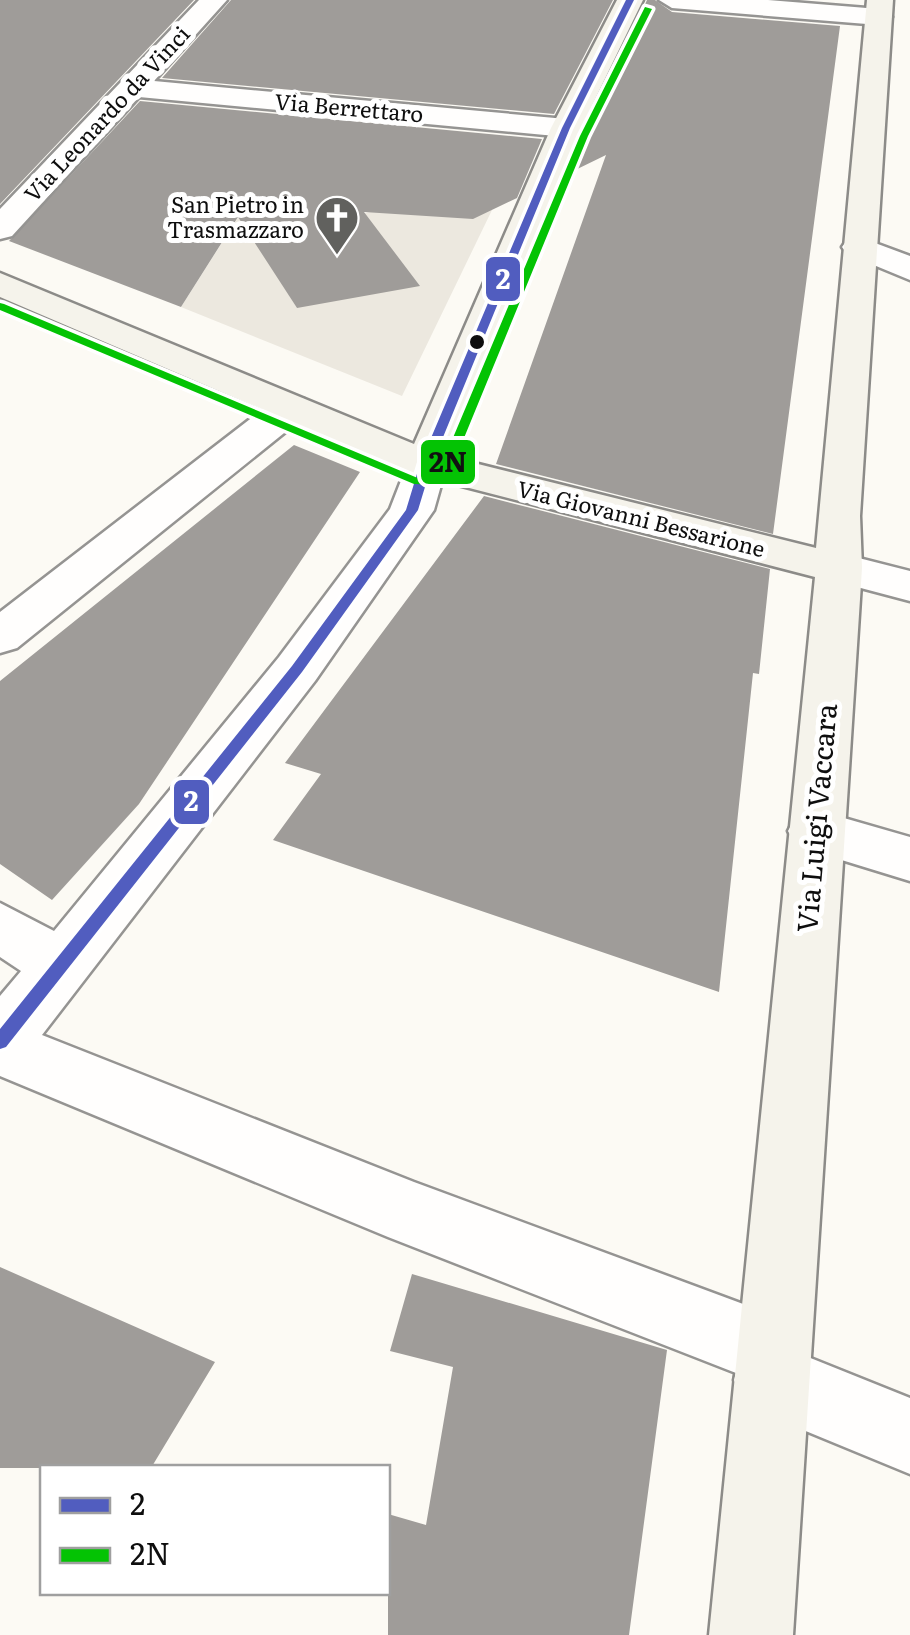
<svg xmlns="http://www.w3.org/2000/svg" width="910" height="1635" font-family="Literata,serif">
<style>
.plaza{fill:#ece8df}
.building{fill:#9f9c99}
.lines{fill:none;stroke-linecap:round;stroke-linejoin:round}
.street-casing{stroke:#959492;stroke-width:5}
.secondary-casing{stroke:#8c8b88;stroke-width:5}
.street{fill:#fffefd;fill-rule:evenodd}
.secondary{fill:#f5f3eb;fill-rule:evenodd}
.bus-1-casing{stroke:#fff;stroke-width:7}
.bus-2-casing{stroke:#fff;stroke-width:7}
.bus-1{fill:#515dbf;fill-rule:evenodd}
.bus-2{fill:#04c304;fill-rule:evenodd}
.bus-dot{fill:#0e0e0e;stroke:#fff;stroke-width:4}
.labels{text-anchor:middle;stroke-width:10;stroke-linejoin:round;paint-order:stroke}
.far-street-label{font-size:22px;fill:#0e0e0e;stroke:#fff}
.far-poi-label{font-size:22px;fill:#0e0e0e;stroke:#fff;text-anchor:end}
.street-label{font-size:28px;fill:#0e0e0e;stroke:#fff}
.line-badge{stroke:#fff;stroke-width:4}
.badge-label{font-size:28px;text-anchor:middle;font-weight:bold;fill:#fff}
.pale-badge-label{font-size:28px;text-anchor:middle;font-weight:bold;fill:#111}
</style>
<rect width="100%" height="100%" fill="#fcfaf4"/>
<path class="plaza" d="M401,205L492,210L402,396L181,307L239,216L297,308L357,215Z"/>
<path class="building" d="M0,0H194L0,204Z
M231,0H613L554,114L162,78Z
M647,0H655L672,12L840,26L773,534L496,464L606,155L567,174Z
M140,101L542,139L517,198L473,219L364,212L420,286L297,308L238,217L181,307L9,241Z
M294,445L360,472L139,804L52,900L0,864V681Z
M484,496L770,569L759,674L753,673L719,992L273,840L321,774L285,763Z
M0,1267L215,1362L151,1468H0Z
M412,1274L667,1350L629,1635H388V1514L426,1525L453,1367L390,1351Z"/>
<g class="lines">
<defs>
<path id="street" d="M199,0H227L154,81L566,119L581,128L566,137L139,97L12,236L0,239V209Z
M659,0H768L879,9L892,17L879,25L672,8Z
M859,237L910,256V280L847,254L842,247L847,240Z
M290,396L304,399L310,408L304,417L17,648L0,653V612L276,399Z
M426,451L441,455L447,464L434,510L315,681L42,1035L414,1182L800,1325L811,1351L808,1357L910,1398V1474L745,1406L734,1380L736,1373L388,1237L0,1076V996L21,971L0,957V903L54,931L279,657L390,509L411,455Z
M839,553L910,571V601L823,578L816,568L823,558Z
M816,810L910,837V881L796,846L788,831L796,816Z"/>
<path id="secondary" d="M617,0H643L581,128L450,457L816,548L867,0H893L860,516L862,568L793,1635H709L815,577L411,473L0,297V273L414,444L551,128Z"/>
</defs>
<use href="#street" class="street-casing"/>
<use href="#secondary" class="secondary-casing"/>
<use href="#street" class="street"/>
<use href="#secondary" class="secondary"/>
<defs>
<path id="bus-1" d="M626,0H634L570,128L432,464L418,510L302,672L6,1047L0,1049V1029L292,666L406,510L420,464L562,128Z"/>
<path id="bus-2" d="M645,7L652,9L588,136L450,472L438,485L414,484L0,310V303L4,304L420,479H431L439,471L580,136Z"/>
</defs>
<use href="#bus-1" class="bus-1-casing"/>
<use href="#bus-2" class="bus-2-casing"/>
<use href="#bus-1" class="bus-1"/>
<use href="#bus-2" class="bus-2"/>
</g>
<defs>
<symbol id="church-pin" viewBox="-11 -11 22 30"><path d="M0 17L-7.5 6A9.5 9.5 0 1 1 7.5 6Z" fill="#61615e" stroke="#fff"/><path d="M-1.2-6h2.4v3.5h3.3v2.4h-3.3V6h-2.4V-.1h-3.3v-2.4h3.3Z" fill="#fff"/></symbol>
</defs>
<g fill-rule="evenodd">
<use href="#church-pin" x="312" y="193" width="50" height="68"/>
</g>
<circle class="bus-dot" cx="477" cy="342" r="9"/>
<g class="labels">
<g class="far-street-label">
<text transform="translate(349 108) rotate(5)" y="8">Via Berrettaro</text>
<text transform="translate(107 114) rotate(-47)" y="8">Via Leonardo da Vinci</text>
<text transform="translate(641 519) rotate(14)" y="8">Via Giovanni Bessarione</text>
</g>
<g class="far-poi-label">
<text x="304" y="213">San Pietro in<tspan x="304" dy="25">Trasmazzaro</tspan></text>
</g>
<g class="street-label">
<text transform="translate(817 818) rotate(-85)" y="10">Via Luigi Vaccara</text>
</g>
</g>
<g class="line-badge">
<rect x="484" y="255" width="38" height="48" rx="10" fill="#515dbf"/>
<rect x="419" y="438" width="58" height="48" rx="10" fill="#04c304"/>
<rect x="172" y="778" width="39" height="48" rx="10" fill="#515dbf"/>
</g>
<g class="badge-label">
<text x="503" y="289">2</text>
<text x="191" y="811">2</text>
</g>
<g class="pale-badge-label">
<text x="448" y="472">2N</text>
</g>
<rect x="40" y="1465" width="350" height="130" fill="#ffffff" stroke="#9f9f9f" stroke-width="2.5"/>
<rect x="60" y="1498" width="50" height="15" fill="#515dbf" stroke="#9f9f9f" stroke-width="2.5"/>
<text x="130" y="1515" font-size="30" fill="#0e0e0e">2</text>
<rect x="60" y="1548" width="50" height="15" fill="#04c304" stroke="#9f9f9f" stroke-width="2.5"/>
<text x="130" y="1565" font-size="30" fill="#0e0e0e">2N</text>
</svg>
